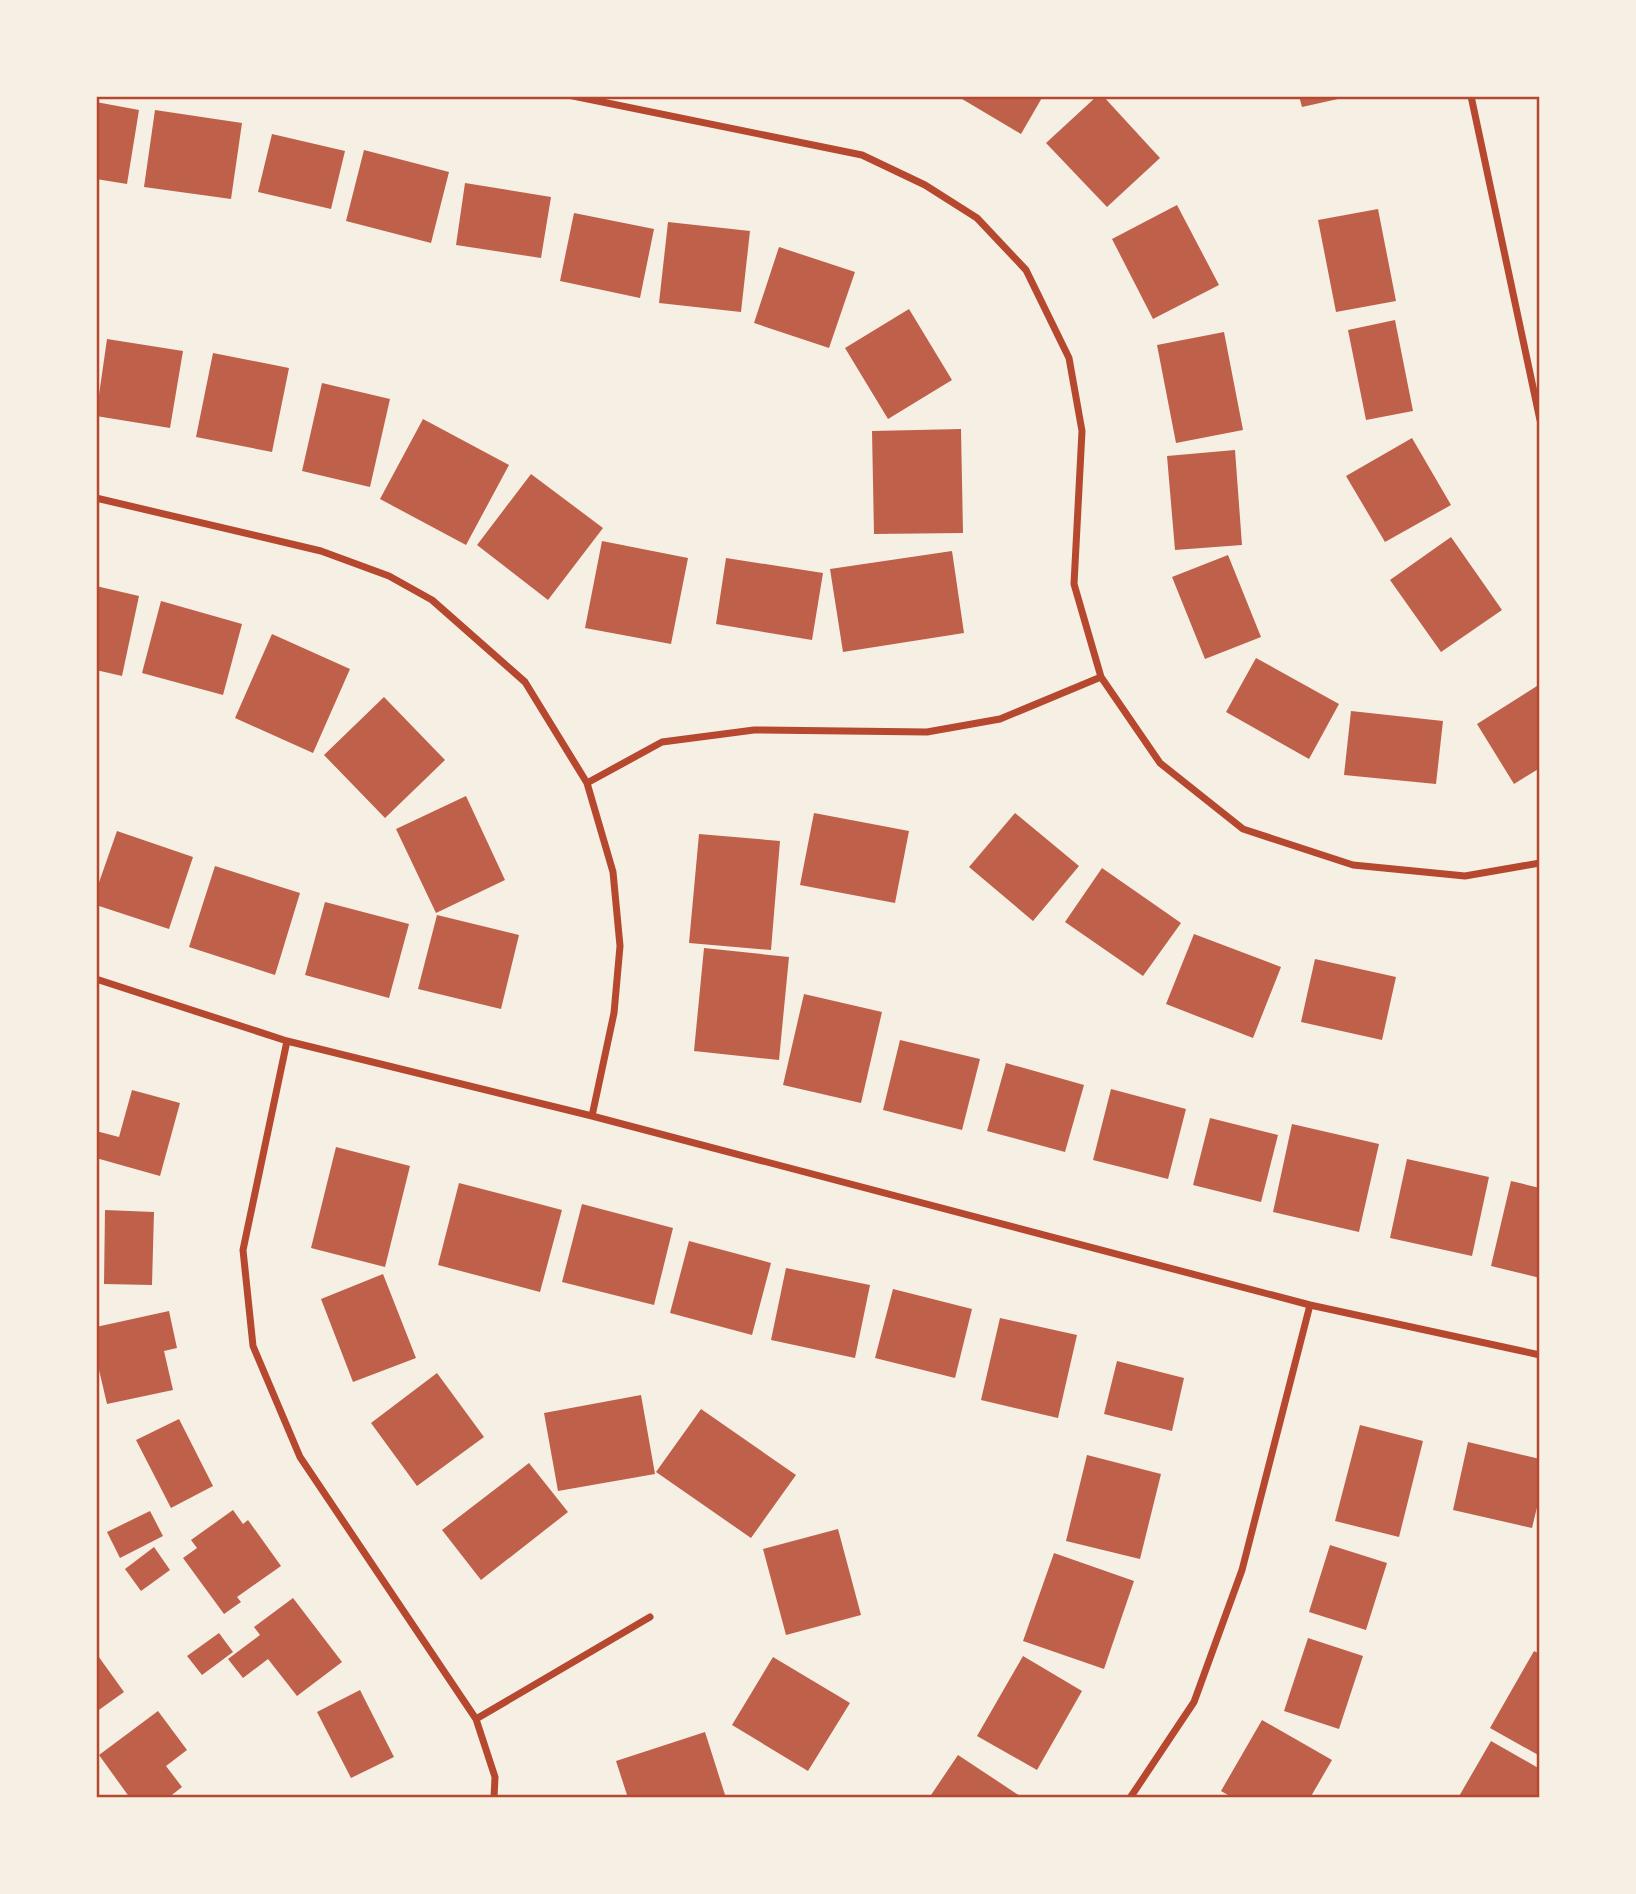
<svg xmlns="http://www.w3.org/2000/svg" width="1636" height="1894" font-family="'Archivo Narrow',sans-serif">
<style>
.building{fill:#bf614a}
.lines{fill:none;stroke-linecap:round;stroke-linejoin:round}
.minor{stroke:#b5482f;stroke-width:7}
.neatline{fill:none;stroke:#b5482f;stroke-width:2.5}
</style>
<rect width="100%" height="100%" fill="#f6efe4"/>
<path class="building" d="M957,96H1043L1021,134Z
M1097,96H1103L1160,158L1107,207L1046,143Z
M1299,96H1347V97L1302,107Z
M96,102L139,110L127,184L96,179Z
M155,110L242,123L231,199L144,187Z
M272,134L345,151L331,209L258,192Z
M364,150L449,172L431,243L346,221Z
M465,183L551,197L541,258L456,245Z
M1177,205L1219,285L1153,319L1112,239Z
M1378,209L1396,301L1336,312L1318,220Z
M574,213L654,229L640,298L560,281Z
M668,222L750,231L741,312L659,303Z
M779,247L855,272L829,348L754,323Z
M909,309L952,380L888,419L845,348Z
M1395,320L1413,411L1366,420L1348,330Z
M1224,332L1243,430L1176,443L1157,345Z
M107,339L183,351L170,428L96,416Z
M213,353L289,368L272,452L196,437Z
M322,383L390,399L370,487L302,471Z
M423,419L509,465L466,545L380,499Z
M961,429L963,533L874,534L872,431Z
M1412,438L1451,505L1385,542L1346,476Z
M1235,450L1242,545L1175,550L1167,456Z
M531,474L603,528L548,600L477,545Z
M1451,537L1502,610L1441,652L1390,580Z
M602,541L688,558L671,644L585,628Z
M952,551L964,633L843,652L830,569Z
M1228,555L1261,637L1205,659L1172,577Z
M726,558L823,573L812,640L716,624Z
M96,586L139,596L122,676L96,670Z
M161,601L242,624L223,695L142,673Z
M272,634L350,669L313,753L235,718Z
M1256,658L1339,704L1309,759L1226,712Z
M1540,684V768L1514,784L1477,724Z
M384,697L445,760L385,818L324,755Z
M1351,711L1443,721L1436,784L1344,775Z
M466,796L505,880L436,913L396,829Z
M814,813L909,831L895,903L800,885Z
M1015,813L1079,866L1033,921L969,867Z
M117,831L193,857L169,929L96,905V891Z
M699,834L780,841L771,950L689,943Z
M215,866L300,893L275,975L189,947Z
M1102,868L1181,923L1143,976L1065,922Z
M325,902L409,924L389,998L305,975Z
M437,915L519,935L501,1009L418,989Z
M1194,934L1281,967L1253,1038L1166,1004Z
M704,948L789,957L779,1060L694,1051Z
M1315,959L1396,977L1382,1040L1301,1022Z
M804,994L882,1012L861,1103L783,1085Z
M900,1040L980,1059L962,1130L883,1110Z
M1006,1063L1084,1085L1065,1152L987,1131Z
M1111,1089L1186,1109L1168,1179L1093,1160Z
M132,1090L180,1103L160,1176L96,1158V1131L119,1137Z
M1210,1118L1278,1135L1261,1202L1193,1185Z
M1292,1124L1379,1144L1359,1232L1273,1212Z
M336,1147L410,1166L385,1267L311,1248Z
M1407,1159L1489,1177L1472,1256L1390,1238Z
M1511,1181L1540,1188V1278L1491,1266Z
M459,1183L562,1210L540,1292L438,1265Z
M582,1204L673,1228L654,1305L562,1282Z
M105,1210L154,1212L152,1285L104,1284Z
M689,1241L771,1263L752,1335L670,1313Z
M786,1268L870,1285L855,1358L771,1340Z
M383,1274L416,1358L353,1382L321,1299Z
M893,1289L972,1309L955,1378L875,1358Z
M169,1311L177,1348L164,1351L173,1390L107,1404L96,1357V1327Z
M1000,1318L1077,1335L1058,1418L981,1400Z
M1117,1361L1184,1378L1172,1431L1104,1414Z
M437,1373L484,1437L417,1486L371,1423Z
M641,1395L655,1474L558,1491L544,1413Z
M701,1409L796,1475L751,1538L656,1472Z
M179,1419L213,1486L171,1508L136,1440Z
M1360,1425L1423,1441L1399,1537L1335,1521Z
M1468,1442L1540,1459V1495L1532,1528L1453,1510Z
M1087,1455L1161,1474L1140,1559L1066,1541Z
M529,1463L568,1512L481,1580L442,1530Z
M233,1510L243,1524L248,1520L281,1566L237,1597L241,1602L224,1614L183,1558L197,1548L191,1540Z
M150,1511L163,1536L120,1558L107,1532Z
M838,1529L861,1615L786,1635L763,1549Z
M1330,1545L1387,1563L1366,1630L1309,1612Z
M154,1547L170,1570L141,1591L125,1569Z
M1054,1553L1134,1581L1104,1669L1023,1641Z
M293,1598L342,1662L297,1696L268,1659L243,1678L228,1659L260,1635L254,1627Z
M219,1633L233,1652L202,1675L187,1656Z
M1308,1638L1363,1656L1339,1729L1284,1711Z
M1534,1651L1540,1654V1756L1490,1728Z
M96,1653L124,1692L96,1712Z
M1023,1656L1082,1691L1037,1770L977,1736Z
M773,1657L850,1703L808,1771L732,1725Z
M360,1690L394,1757L351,1778L317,1712Z
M158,1711L187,1750L166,1766L182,1787L168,1798H130L99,1755Z
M1262,1720L1332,1760L1310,1798H1233L1221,1791Z
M705,1732L726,1798H628L616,1761Z
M1491,1741L1540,1769V1798H1458Z
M958,1755L1020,1796L1019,1798H929Z"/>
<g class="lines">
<path class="minor" d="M573,96L862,155L925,185L977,218L1026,270L1069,358L1082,431L1074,584L1101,677L1160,763L1243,829L1353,865L1465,876L1540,863
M1471,96L1540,420
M96,498L321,551L389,576L432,600L525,682L587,783L613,872L620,946L614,1013L592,1116
M587,783L662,742L754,730L927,732L1000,719L1101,677
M96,979L287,1041L592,1116L1310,1305L1540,1355
M287,1041L243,1250L253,1346L300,1457L476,1719L495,1777L494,1798
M476,1719L650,1617
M1130,1798L1194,1702L1242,1570L1310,1305"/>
</g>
<rect width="1636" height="1894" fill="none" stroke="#f6efe4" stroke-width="196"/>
<rect x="98" y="98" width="1440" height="1698" class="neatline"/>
</svg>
